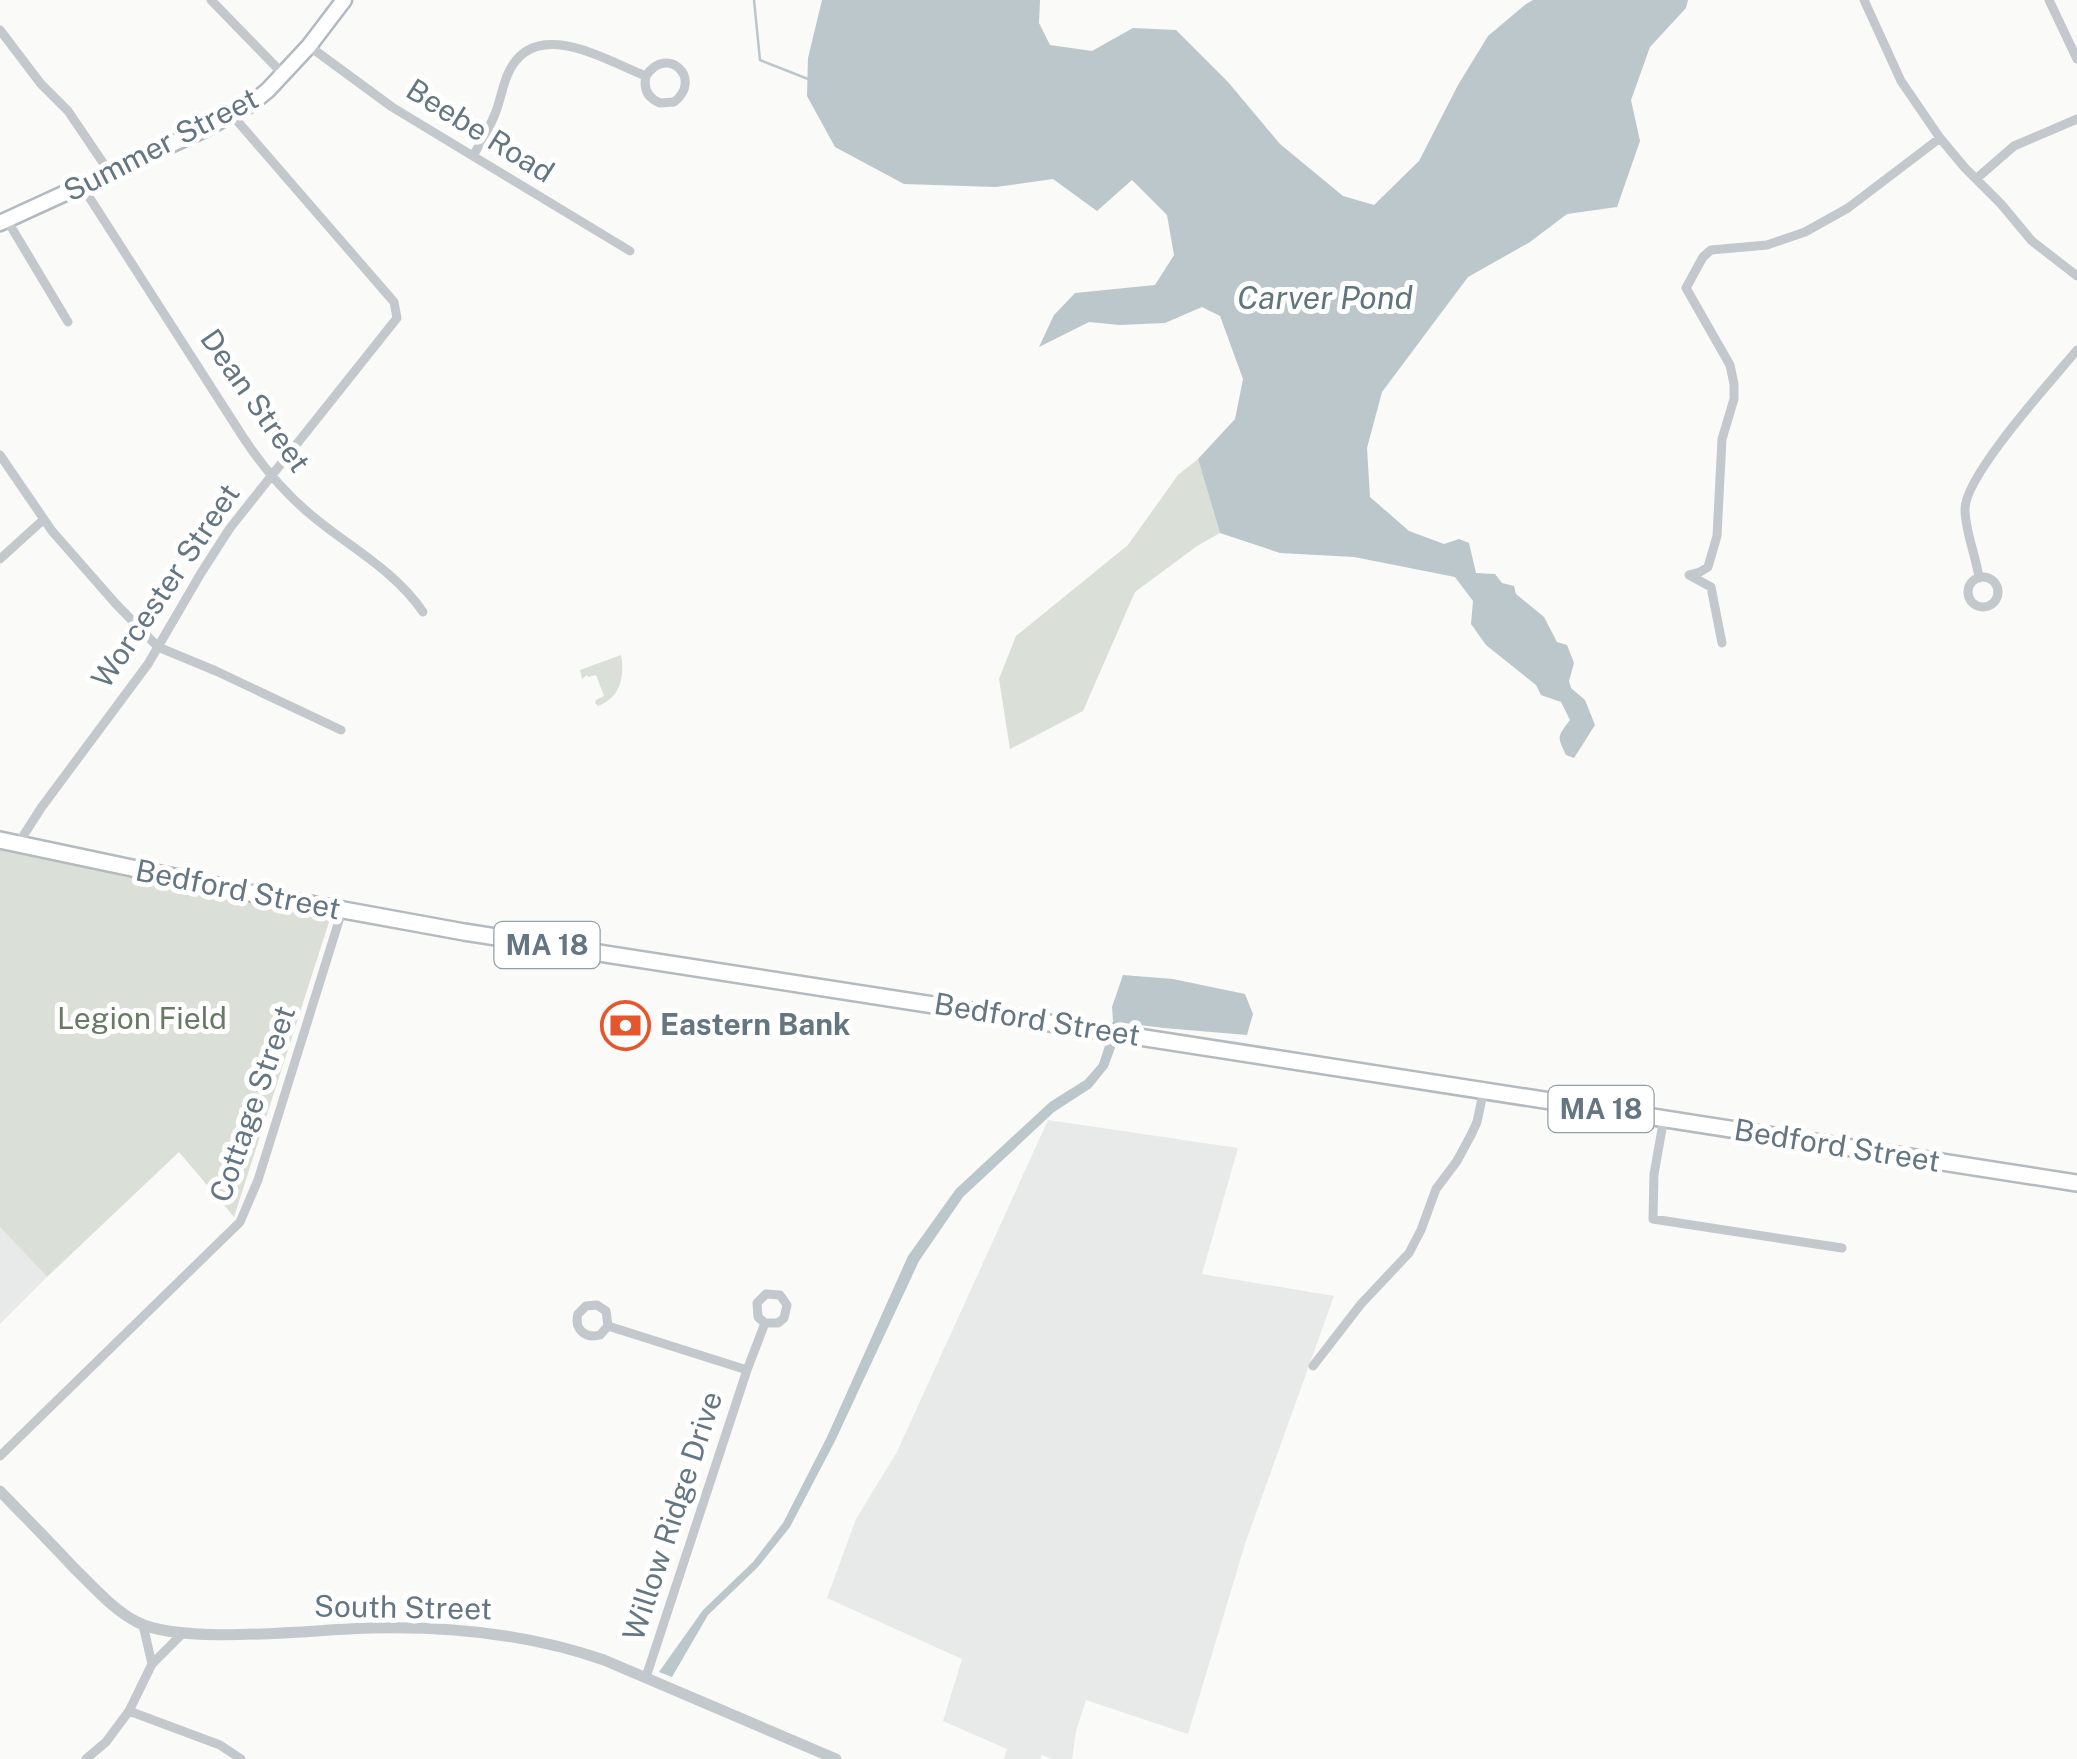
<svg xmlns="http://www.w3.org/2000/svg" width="2077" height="1759" font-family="'Public Sans',sans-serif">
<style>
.built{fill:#e8e9e9}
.green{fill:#dadfd7}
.water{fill:#bbc7cb}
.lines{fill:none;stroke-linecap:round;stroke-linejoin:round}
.stream{stroke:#bbc7cb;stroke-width:2.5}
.secondary-casing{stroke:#b3babf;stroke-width:19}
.primary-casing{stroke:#b5babe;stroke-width:20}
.minor{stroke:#c3c8cc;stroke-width:9}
.tertiary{stroke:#c3c8cc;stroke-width:11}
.secondary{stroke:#fff;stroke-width:14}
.primary{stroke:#fff;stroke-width:15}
.labels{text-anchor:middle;stroke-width:10;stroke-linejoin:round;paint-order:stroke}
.shield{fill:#fff;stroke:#939fa8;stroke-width:2.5}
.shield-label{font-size:28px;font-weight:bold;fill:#657683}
.street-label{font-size:30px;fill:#657683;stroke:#fff}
.park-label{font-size:30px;fill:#687a64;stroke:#fff}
.poi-label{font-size:30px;font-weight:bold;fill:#657683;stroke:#fff;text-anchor:start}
.water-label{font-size:32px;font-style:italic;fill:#60757c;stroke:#fff}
</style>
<rect width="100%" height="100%" fill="#fafaf8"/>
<path class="built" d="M1048,1120L1238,1148L1202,1274L1334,1296L1245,1544L1188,1734L1086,1700L1076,1731L1072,1759H1052L1042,1755L1040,1759H1004L1007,1749L943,1721L962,1659L827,1598L856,1519L897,1452Z
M0,1227L47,1277L0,1324Z"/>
<path class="green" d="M1198,459L1220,533L1197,546L1135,592L1083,711L1010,749L999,679L1016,636L1128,545L1178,475Z
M621,655C625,677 620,698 598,706L595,703L596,700L604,696L596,675L588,677L587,675L582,679L580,670Z
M0,848L330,919L234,1217L179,1152L47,1277L0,1227Z"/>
<path class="water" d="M822,0H1040L1039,23L1050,45L1092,51L1133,28L1176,30L1228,82L1280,144L1343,196L1374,205L1419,161L1458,85L1488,36L1526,4L1533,0H1688L1686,8L1650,47L1631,100L1640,141L1617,207L1567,214L1530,242L1468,277L1382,392L1367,448L1370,497L1409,531L1444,544L1459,539L1469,543L1476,573L1495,574L1502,583L1514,586L1516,594L1544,617L1557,642L1567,645L1574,663L1569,681L1571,688L1585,700L1595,725L1574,758L1566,755C1557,736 1557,737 1570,720L1561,702L1541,695L1536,685L1486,645L1471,624L1473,601L1455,577L1354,557L1280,553L1220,533L1198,459L1235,419L1243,379L1220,316L1202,307L1165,323L1120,325L1089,322L1039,347L1054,315L1075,293L1155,285L1174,255L1167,215L1132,180L1097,211L1053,179L996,187L904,184L835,147L807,96L808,58Z
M1123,975L1173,979L1245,994L1253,1014L1247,1035L1164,1028L1124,1023L1108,1067L1091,1088L1054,1112L963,1197L919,1261L835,1441L790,1527L758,1567L708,1615L672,1677L659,1672L703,1610L753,1562L783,1523L827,1437L908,1256L956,1189L1050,1102L1085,1080L1099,1064L1113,1021L1112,1007Z"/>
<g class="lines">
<path class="stream" d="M754,0L760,60L808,79"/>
<defs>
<path id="secondary" d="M0,223L205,129L251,104L268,90L309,46L344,0"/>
<path id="primary" d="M0,840L250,893L464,932L2077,1183"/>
</defs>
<use href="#secondary" class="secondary-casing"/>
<use href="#primary" class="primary-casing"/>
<path class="minor" d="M211,0L283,74
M1864,0L1901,81L1940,138L1965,168L2001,204L2032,241L2077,276
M2049,0L2077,59
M0,30L41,84L68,111L110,173
M309,46L392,107L630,251
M473,156C481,142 489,129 495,114C500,102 502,88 507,76C532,14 605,60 646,76C643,89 648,98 660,103L674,102C704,79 667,44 646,76
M1976,179L2014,146L2077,119
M82,186L243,437C264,469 287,496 316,519C353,549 396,572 423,612
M7,220L68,322
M0,455L52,531L116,604L158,647L216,671L341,730
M0,559L43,520
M1968 592a15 15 0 1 1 30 0a15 15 0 1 1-30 0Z
M1979,578C1976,555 1965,532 1965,509C1965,475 2053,379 2077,350
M1722,643L1711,587L1689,575L1700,572L1708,567L1717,536L1722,439L1734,399V384L1730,365L1686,288L1703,257L1711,250L1767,245L1805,232L1848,208L1940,138
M18,844L41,808L148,664L201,573L230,528L397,318L394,302L232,115
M1664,1118L1654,1174L1653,1219L1842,1248
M608,1326L600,1335C585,1339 574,1329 578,1314L586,1306L597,1305L606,1311L608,1326L747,1370L646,1677
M1313,1366L1361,1304L1409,1253L1421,1230L1436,1189L1457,1161L1471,1135L1477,1122L1484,1089
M747,1370L765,1323L758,1317L757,1303L766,1294L780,1295L787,1305L784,1318L778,1323H765
M0,1456L240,1222L258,1180L342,911
M143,1625L152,1664
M129,1711L220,1745L241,1759
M86,1759L106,1742L129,1711L152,1664L183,1633"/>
<path class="tertiary" d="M0,1491C25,1517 50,1542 74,1568C94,1587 112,1609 137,1622C184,1646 315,1629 372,1628C451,1626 529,1634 604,1660L836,1759"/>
<use href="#secondary" class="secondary"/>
<use href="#primary" class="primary"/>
</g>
<defs>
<symbol id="bank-ring" viewBox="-11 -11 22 22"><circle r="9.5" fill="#fff" stroke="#e4572e" stroke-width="1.5"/><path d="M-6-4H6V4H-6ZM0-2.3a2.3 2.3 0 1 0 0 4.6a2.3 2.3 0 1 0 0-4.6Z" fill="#e4572e"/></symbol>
</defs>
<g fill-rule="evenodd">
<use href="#bank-ring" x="598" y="998" width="55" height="55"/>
</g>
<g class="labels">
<g class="shield">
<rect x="494.5" y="922" width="105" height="46" rx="8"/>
<rect x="1548.5" y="1086" width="105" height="46" rx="8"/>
</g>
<g class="shield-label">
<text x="547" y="955">MA 18</text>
<text x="1601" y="1119">MA 18</text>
</g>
<g class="street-label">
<text transform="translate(480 131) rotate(32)" y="10">Beebe Road</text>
<text transform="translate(161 145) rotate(-27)" y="10">Summer Street</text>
<text transform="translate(255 401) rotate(55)" y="10">Dean Street</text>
<text transform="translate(166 586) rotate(-56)" y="10">Worcester Street</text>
<text transform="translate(238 890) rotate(11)" y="10">Bedford Street</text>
<text transform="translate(1037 1020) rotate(9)" y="10">Bedford Street</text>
<text transform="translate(253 1104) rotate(-71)" y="10">Cottage Street</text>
<text transform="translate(1837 1146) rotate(9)" y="10">Bedford Street</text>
<text transform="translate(673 1516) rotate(-72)" y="10">Willow Ridge Drive</text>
<text transform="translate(403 1608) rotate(1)" y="10">South Street</text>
</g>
<g class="park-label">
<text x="142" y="1029">Legion Field</text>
</g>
<g class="poi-label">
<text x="660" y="1035">Eastern Bank</text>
</g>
<g class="water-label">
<text x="1325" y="309">Carver Pond</text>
</g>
</g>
</svg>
